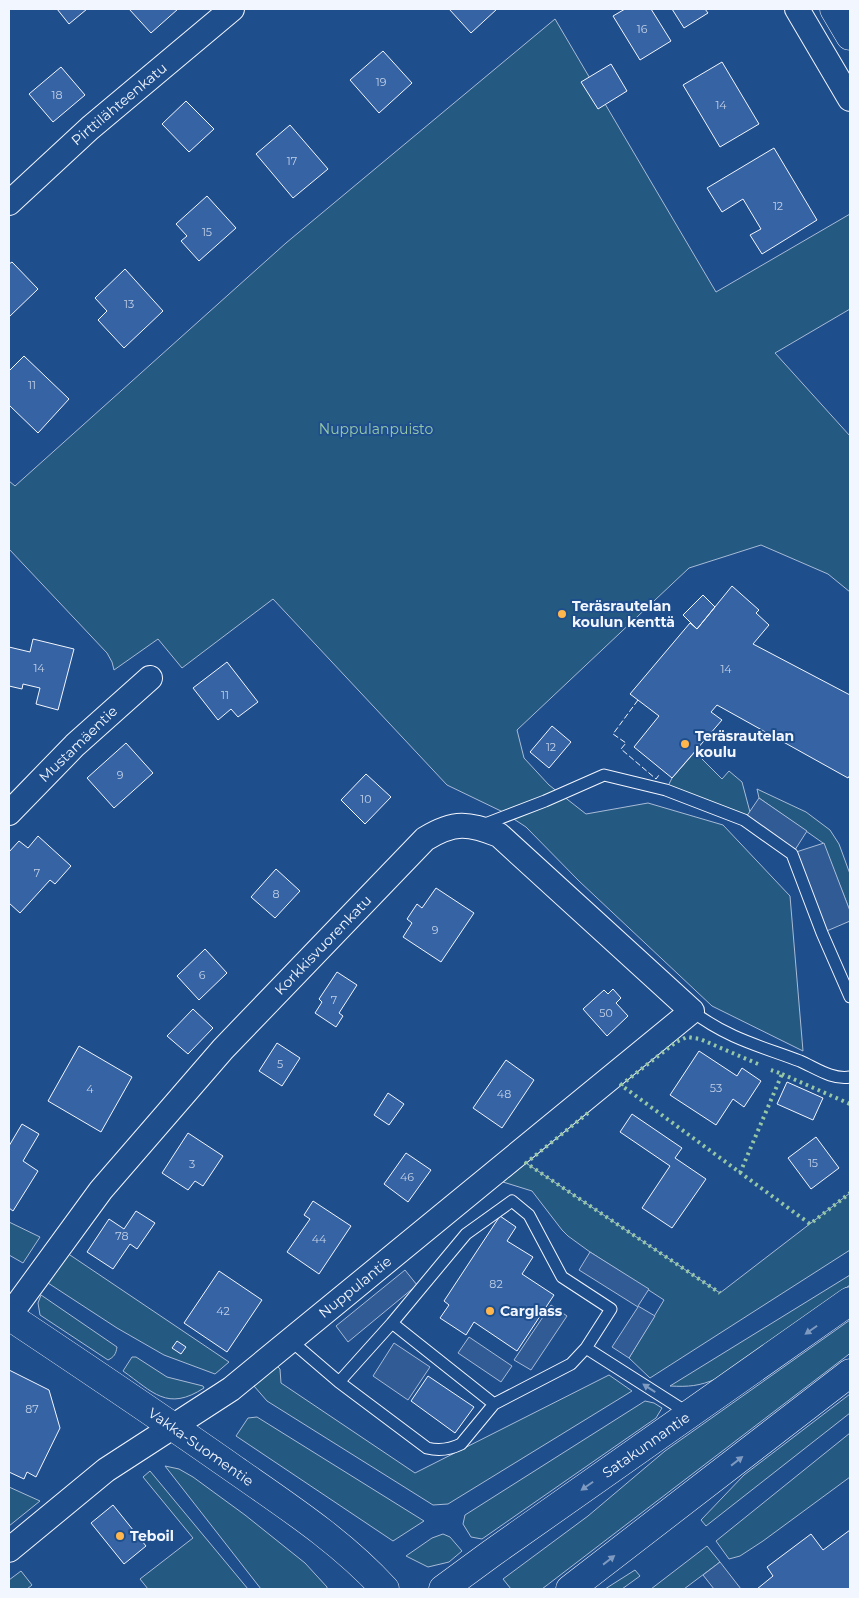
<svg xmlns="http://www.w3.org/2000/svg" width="859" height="1598" font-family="Montserrat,sans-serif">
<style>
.green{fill:#245a82;stroke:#a8bbd7}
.parking{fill:#305b95;stroke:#a8bbd7}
.building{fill:#3563a3;stroke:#f2f6ff}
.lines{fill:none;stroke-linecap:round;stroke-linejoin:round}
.service-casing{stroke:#f2f6ff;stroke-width:13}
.minor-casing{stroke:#f2f6ff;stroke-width:26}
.tertiary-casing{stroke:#f2f6ff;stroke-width:29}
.secondary-casing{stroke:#f2f6ff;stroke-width:29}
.service{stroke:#1f4e8c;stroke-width:11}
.minor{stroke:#1f4e8c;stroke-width:24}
.tertiary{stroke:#1f4e8c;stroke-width:28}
.secondary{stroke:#1f4e8c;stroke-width:28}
.hedge{stroke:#97c8a6;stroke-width:4;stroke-dasharray:2.5 4;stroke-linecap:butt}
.fence{stroke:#f2f6ff;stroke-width:1;stroke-dasharray:6 2.5;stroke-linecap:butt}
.oneway{fill:#7e9ac0}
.poi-dot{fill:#ffb74d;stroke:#1f4e8c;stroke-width:2}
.labels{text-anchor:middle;stroke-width:4;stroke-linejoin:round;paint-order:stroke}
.number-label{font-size:11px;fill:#c3d1e8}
.street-label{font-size:14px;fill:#f2f6ff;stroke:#1f4e8c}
.park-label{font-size:14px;fill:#97c8a6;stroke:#1f4e8c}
.poi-label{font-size:14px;font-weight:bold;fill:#f2f6ff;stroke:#1f4e8c;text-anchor:start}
</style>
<rect width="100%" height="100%" fill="#1f4e8c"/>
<path class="green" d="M555,19L716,292L850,214V309L775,353L850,436V592L828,574L761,545L689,568L517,730L524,758L549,785L586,814L648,803L723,825L790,896L803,1051L712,1006L579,881L526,827L503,812L447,785L273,599L182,668L158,639L114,670L112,662L107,653L9,549V481L15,486L286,243Z
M695,752L722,779L729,771L742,782L750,812L744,820L666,790L672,778Z
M757,789L806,812L830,830L839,844L850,874V911L823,843L759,798Z
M526,1163L720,1293L850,1193V1250L650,1378L629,1358L664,1300L590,1252L568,1236L562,1230L532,1191L503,1182Z
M9,1222L40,1237L23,1263L9,1255Z
M66,1252L70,1255L229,1362L215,1374L164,1355L117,1328L48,1283L50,1276Z
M850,1275V1285L716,1379C699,1386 689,1387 670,1386Z
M41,1295L117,1347C116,1354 114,1357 108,1360L40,1315L38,1303Z
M850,1320V1353L848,1355L542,1589H511L503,1579L588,1516L665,1451Z
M132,1357H136L167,1377L203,1386L204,1388C167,1412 153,1392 123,1371Z
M275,1364L280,1369L281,1383L415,1473L609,1375L632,1391L448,1504L433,1505L267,1401L254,1386L255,1380Z
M850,1394V1413L706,1526L701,1520L744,1475Z
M645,1401L654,1403L662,1408L656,1418L482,1539L471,1537L463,1524L465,1515Z
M257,1417L424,1521L393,1541L236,1436L248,1418Z
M850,1433V1477L763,1541L740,1556L729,1559L716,1541Z
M165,1466L179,1469L193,1477L245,1515L305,1563L327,1587V1589H261Z
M150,1471L248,1589H148L140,1579L193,1538L143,1477Z
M9,1487L40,1501L9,1526Z
M443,1534L450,1537L462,1551L449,1562L428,1567L406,1556L432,1538Z
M707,1546L720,1562L684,1589H651Z
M635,1570L640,1576L622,1589H605Z
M21,1571L32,1585L27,1589H9V1580Z"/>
<path class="parking" d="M759,798L807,831L793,853L824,843L850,911V921L822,933L792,854L744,820Z
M590,1252L649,1289L638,1306L655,1316L629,1358L612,1347L638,1307L579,1270Z
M405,1270L417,1285L348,1342L336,1326Z
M551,1305L567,1316L531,1370L514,1360Z
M469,1337L512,1366L501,1382L458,1353Z
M394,1343L430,1367L408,1400L373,1376Z
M720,1562L741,1589H714L703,1575Z"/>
<path class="building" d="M57,9H87L69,24Z
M129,9H178L151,33Z
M449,9H497L471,33Z
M625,9H651L671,41L640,60L613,16Z
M672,9H705L708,13L684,28Z
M383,51L412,83L379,113L350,80Z
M722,62L759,124L720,147L683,85Z
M611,64L627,91L598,109L581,82Z
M61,67L85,95L53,122L29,94Z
M186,101L214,129L189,152L162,124Z
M290,125L328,169L293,198L256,154Z
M774,148L817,220L762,254L750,235L761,229L743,199L722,212L707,188Z
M207,196L236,228L199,261L181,241L187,236L176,224Z
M12,262L38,289L9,317V264Z
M125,269L163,311L124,348L98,320L107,311L95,298Z
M24,356L69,399L38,433L9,405V371Z
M732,586L759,610L756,613L769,625L753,644L850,695V775L848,778L717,705L711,712L722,720L672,778L634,747L659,716L630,694L690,623L697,629Z
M703,595L715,607L697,629L683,615Z
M33,639L74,649L58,710L36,704L40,688L23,684L22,689L9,686V647L30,652Z
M227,662L258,702L238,717L231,709L218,720L193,688Z
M552,726L571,742L549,768L530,752Z
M126,743L153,773L114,808L87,778Z
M366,774L391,797L365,824L341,800Z
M38,836L71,866L55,884L50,880L20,913L9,903V852L19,841L28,848Z
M276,869L300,891L275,918L251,897Z
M436,888L474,913L441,962L403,937L412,923L407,919L417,904L422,908Z
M205,949L227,973L199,1000L177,976Z
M337,972L357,985L339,1013L343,1016L336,1027L315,1013L322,1002L319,999Z
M613,989L621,998L616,1003L628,1016L607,1036L583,1009L604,990L608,994Z
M193,1009L213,1028L188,1054L167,1036Z
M277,1043L300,1058L282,1086L259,1071Z
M79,1046L132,1077L101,1132L48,1101Z
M699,1051L737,1076L742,1068L761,1081L744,1107L733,1099L716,1125L670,1095Z
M506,1060L534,1080L502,1128L473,1108Z
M787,1082L823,1098L813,1120L777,1104Z
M388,1093L404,1104L389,1125L374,1115Z
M632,1114L682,1148L675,1158L706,1179L672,1228L642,1208L670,1166L620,1132Z
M22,1124L39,1134L23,1161L38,1171L13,1211L9,1208V1146Z
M188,1133L223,1156L203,1186L195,1181L188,1190L162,1173Z
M816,1137L839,1168L811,1189L788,1158Z
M406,1153L431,1170L408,1202L384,1184Z
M313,1201L351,1226L319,1274L287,1252L310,1219L304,1215Z
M136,1211L155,1223L137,1249L130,1244L113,1269L87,1252L109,1219L124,1229Z
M500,1216L516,1227L507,1241L533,1257L522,1274L554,1295L517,1351L474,1322L466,1335L440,1318L449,1305L444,1301Z
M219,1271L262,1300L227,1352L184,1323Z
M177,1341L186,1347L181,1354L172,1348Z
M9,1370L49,1390L60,1428L36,1477L27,1472L24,1479L9,1472Z
M428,1376L474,1407L455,1433L411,1401Z
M113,1505L146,1546L124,1564L91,1523Z
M850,1530V1589H757L773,1576L767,1567L811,1534L823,1550Z"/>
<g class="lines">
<defs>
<path id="service" d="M480,826L545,801L604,775L666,790L744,820L792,854L822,933L850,997
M692,1011C727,1038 760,1046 800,1061C816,1068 832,1080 850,1077
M290,1340L339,1382L427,1448C439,1451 449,1450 461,1444L494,1404L571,1364L586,1348L611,1309L562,1277L529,1215L512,1201L466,1234L392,1323
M586,1348L688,1413
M339,1382L392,1323L494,1404"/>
<path id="minor" d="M797,9L850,99
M9,203L90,128L232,9
M9,813L75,745L150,678
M9,1550L106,1470L231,1389L692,1011L499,835C469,823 454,821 425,839L223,1049L101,1190L9,1316"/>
<path id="tertiary" d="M9,1316C84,1366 160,1417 234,1469C287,1506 341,1541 385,1589"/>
<path id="secondary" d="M834,9L850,36
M443,1589L492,1553L850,1301
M570,1589L850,1373"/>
</defs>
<use href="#service" class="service-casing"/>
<use href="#minor" class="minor-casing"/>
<use href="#tertiary" class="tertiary-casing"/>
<use href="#secondary" class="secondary-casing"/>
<use href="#service" class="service"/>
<use href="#minor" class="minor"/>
<use href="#tertiary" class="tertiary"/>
<use href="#secondary" class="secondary"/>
<path class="hedge" d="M758,1064L700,1039L687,1037L676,1042L621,1085L810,1224L850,1193
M782,1074L850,1104
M588,1113L526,1163L720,1293
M740,1173L782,1074L771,1070"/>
<path class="fence" d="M638,700L613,734L626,743L621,749L656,779L659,775"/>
</g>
<defs><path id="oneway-solid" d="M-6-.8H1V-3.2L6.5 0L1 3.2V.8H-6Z" transform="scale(1.25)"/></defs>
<g class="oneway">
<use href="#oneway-solid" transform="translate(811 1330) rotate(145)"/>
<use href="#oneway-solid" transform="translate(649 1388) rotate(-147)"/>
<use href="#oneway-solid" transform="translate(737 1461) rotate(-38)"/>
<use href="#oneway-solid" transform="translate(587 1486) rotate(145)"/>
<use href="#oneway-solid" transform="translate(609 1560) rotate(-38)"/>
</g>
<g class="poi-dot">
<circle cx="562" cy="614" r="5"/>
<circle cx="685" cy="744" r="5"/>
<circle cx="490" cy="1311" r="5"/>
<circle cx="120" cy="1536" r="5"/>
</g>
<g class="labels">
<g class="number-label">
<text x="642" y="33">16</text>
<text x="381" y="86">19</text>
<text x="57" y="99">18</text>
<text x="721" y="109">14</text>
<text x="292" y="165">17</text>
<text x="778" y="210">12</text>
<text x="207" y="236">15</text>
<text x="129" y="308">13</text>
<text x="32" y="389">11</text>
<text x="39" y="672">14</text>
<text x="726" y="673">14</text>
<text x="225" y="699">11</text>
<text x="551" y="751">12</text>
<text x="120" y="779">9</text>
<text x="366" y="803">10</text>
<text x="37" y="877">7</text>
<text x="276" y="898">8</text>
<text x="435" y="934">9</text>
<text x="202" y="979">6</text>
<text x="334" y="1004">7</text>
<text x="606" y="1017">50</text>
<text x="280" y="1068">5</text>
<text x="716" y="1092">53</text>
<text x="90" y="1093">4</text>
<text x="504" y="1098">48</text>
<text x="813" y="1167">15</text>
<text x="192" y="1168">3</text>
<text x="407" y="1181">46</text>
<text x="122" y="1240">78</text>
<text x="319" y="1243">44</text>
<text x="496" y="1288">82</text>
<text x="223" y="1315">42</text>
<text x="32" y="1413">87</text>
</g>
<g class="street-label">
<text transform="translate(119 104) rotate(-40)" y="5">Pirttilähteenkatu</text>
<text transform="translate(78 744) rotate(-44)" y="5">Mustamäentie</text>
<text transform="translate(323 945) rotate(-46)" y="5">Korkkisvuorenkatu</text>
<text transform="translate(355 1287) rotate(-39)" y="5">Nuppulantie</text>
<text transform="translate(646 1445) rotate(-35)" y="5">Satakunnantie</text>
<text transform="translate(201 1447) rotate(35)" y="5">Vakka-Suomentie</text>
</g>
<g class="park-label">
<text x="376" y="434">Nuppulanpuisto</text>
</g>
<g class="poi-label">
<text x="572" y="611">Teräsrautelan<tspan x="572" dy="16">koulun kenttä</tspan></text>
<text x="695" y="741">Teräsrautelan<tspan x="695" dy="16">koulu</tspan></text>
<text x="500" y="1316">Carglass</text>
<text x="130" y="1541">Teboil</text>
</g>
</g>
<rect width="859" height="1598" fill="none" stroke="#f2f6ff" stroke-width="20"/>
</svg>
